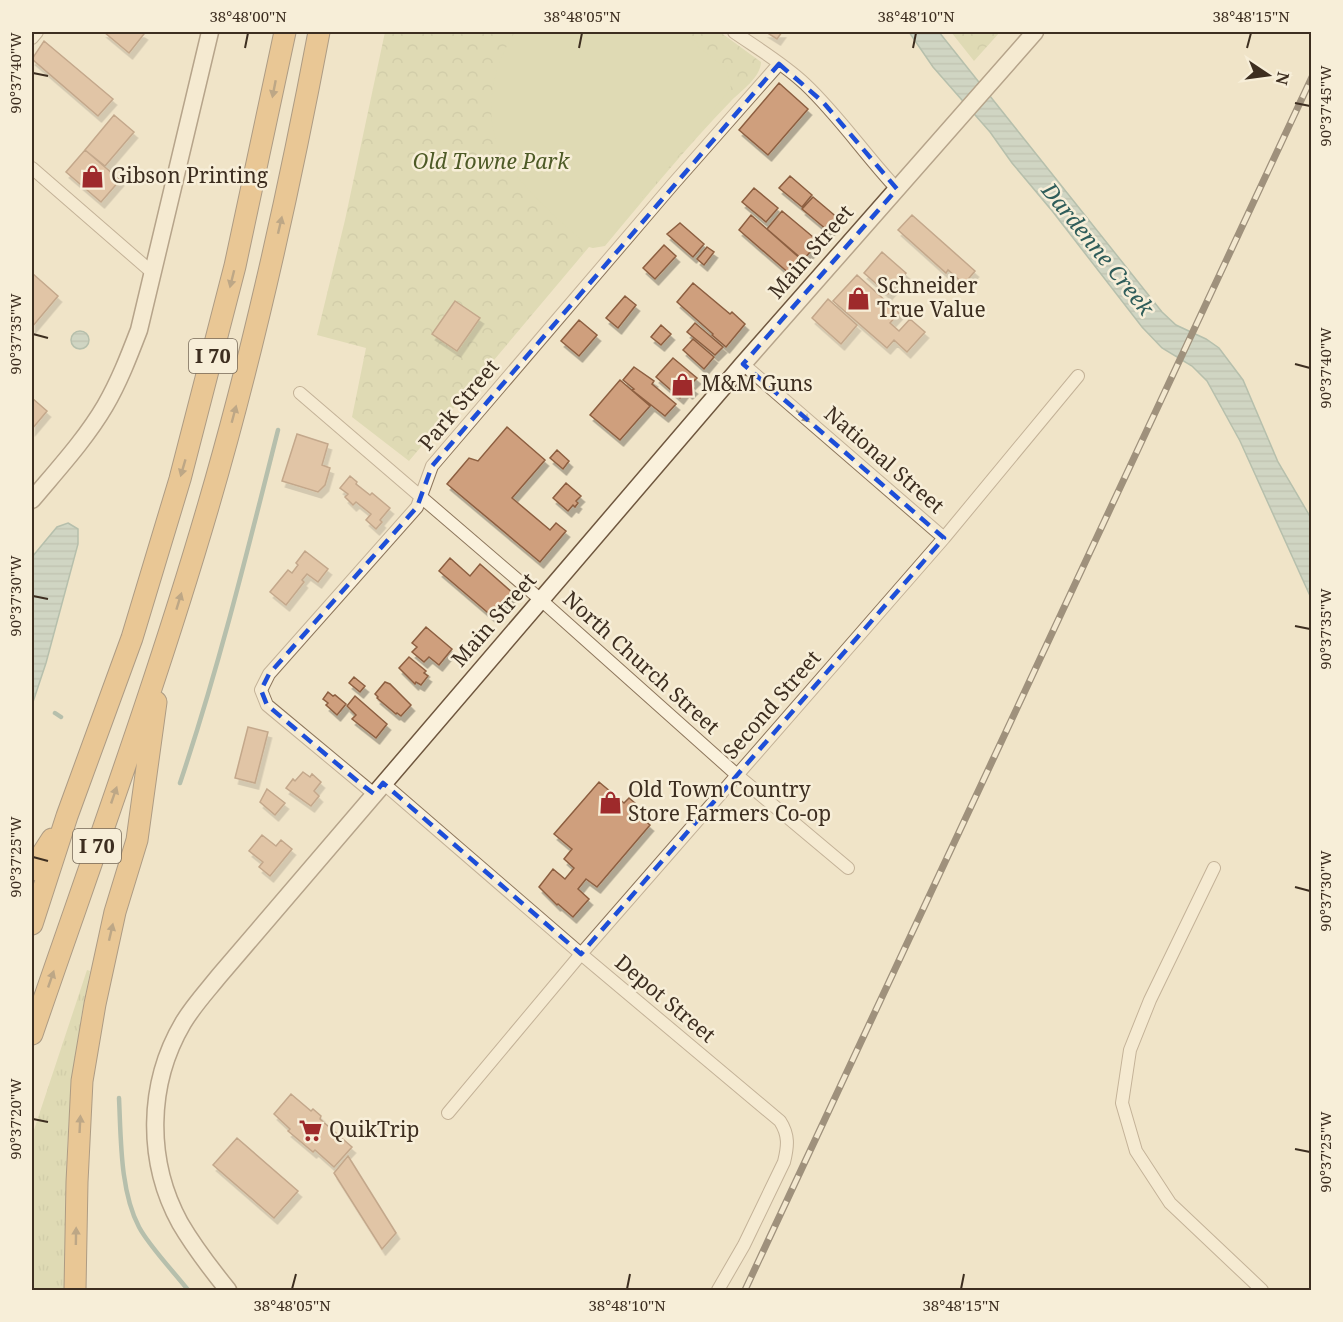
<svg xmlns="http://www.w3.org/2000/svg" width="1343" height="1322" font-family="'Noto Serif',serif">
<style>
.grass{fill:url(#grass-tufts)}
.park{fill:url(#park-crowns)}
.garden{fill:#c9cf9b}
.water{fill:url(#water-rules);stroke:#6f938a;stroke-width:1.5}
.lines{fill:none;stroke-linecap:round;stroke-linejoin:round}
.stream{stroke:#6f938a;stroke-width:4.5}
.building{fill:#cf9f7d;stroke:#8d5f41;stroke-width:1.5;filter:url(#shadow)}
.street-casing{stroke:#8d765c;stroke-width:14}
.secondary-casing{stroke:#6f573f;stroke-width:19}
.highway-casing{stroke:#5b4430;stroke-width:23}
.street{stroke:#faf1dc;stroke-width:12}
.secondary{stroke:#faf1dc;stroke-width:16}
.highway{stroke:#e0a458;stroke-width:21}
.rail-casing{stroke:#3d2e20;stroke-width:7}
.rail{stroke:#f7eed8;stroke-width:4.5;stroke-dasharray:14;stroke-linecap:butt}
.oneway{fill:#7e5d36}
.oneway2{fill:#9c907e}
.marked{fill:none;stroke:#1d4ed8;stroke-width:4.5;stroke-dasharray:12 8;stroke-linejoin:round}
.ticks{fill:none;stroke:#3d2e20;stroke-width:2}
.labels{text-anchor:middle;stroke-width:5;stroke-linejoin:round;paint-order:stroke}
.shield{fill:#f7eed8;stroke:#756857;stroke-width:1.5}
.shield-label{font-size:20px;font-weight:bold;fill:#3d2e20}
.park-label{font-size:21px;font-style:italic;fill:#4d5a26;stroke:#f7eed8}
.poi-label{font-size:21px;fill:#3d2e20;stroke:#f7eed8;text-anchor:start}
.street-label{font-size:21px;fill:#3d2e20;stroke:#f7eed8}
.water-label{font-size:22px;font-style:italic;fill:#2f5d5a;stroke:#f7eed8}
.neatline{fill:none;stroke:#3d2e20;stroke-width:2}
.ticks-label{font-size:15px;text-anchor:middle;fill:#3d2e20}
</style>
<defs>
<pattern id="grass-tufts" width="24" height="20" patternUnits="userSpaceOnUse" patternTransform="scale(1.5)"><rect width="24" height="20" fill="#c9cf9b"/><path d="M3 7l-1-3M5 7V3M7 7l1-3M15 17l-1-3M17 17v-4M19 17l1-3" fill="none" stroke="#aeb285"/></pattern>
<pattern id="park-crowns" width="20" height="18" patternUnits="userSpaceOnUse" patternTransform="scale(1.5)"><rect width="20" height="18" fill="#c9cf9b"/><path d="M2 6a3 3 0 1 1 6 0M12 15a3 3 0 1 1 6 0" fill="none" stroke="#aeb285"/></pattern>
<pattern id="water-rules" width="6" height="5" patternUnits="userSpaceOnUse" patternTransform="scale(1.5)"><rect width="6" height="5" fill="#a9c4bc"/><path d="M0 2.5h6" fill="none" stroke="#8ba098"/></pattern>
<filter id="shadow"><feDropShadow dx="3.5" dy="6" stdDeviation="0" flood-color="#0004"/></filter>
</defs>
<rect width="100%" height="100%" fill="#f0e4c8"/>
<path class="grass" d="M87,970L90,971L81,1018L70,1103L67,1149L64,1290H32V1136Z"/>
<path class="park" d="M385,32H720L761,62C761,77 741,91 731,101C686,147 646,197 605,246L593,248L589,247L409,461L352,417L366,348L317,335L345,220Z
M951,32H1000L974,61Z"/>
<path class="garden" d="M515,32H683L698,43L697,46L726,68L731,88L707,118L709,120L602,245L599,242L593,248L589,246C563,225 512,179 499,149C483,109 493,66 515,32Z"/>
<path class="water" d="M909,32H939L1162,312L1176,325L1206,339L1219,348L1243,380L1278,462L1311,518V598L1240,441L1207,381L1192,366L1162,348L1142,327L1053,212L1012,163L990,132L933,67Z
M71 340a9 9 0 1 1 18 0a9 9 0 1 1-18 0Z
M68,523L78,529V544L46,663L32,705V557L57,527Z"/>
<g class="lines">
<path class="stream" d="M55,713L61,717
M180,783C219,667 248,549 278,430
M119,1098C121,1139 120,1191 139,1227C149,1246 174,1272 188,1290"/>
</g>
<path class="building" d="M104,32H141L144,34L129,53Z
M766,32H782L777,39Z
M44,41L113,99L98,116L32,59Z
M779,83L808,109L768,155L739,130Z
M114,115L134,132L105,166L85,150Z
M85,150L120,180L101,202L66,172Z
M790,176L812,195L802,207L779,188Z
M754,188L778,208L766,222L742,202Z
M813,197L839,219L831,229L827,230L802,209Z
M782,211L819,242L803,260L767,229Z
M751,215L803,261L791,275L739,230Z
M912,215L975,271L964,284L948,270L946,273L898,230Z
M680,223L704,244L693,257L667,234Z
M664,245L676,256L655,279L643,268Z
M707,247L714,252L704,265L697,259Z
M882,252L906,273L888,294L864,273Z
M32,273L58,296L32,327Z
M857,275L899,313L890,323L899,331L910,319L925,332L907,352L894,340L887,348L833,301Z
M693,283L730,314L732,312L745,324L726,347L712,335L713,334L677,302Z
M625,296L636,305L618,328L606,318Z
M828,299L857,325L841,344L812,318Z
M455,301L480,318L457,351L432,334Z
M579,320L597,335L579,356L561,341Z
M695,323L723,347L715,355L687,332Z
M661,325L671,334L661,345L651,337Z
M693,339L714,357L704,369L683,350Z
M673,358L697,378L690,385L694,388L689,393L686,390L680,398L656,377Z
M634,367L654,381L652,384L676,404L665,416L632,390L634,389L623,380Z
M620,380L650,406L620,440L590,415Z
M32,398L47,411L32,429Z
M507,427L545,460L512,498L550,530L556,523L566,531L540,562L447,484L469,458L478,461Z
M297,434L328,444L322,465L330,468L325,485L318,492L282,481Z
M557,450L569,461L563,469L550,458Z
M350,476L357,482L356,484L370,495L372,493L390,508L380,520L382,522L376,529L366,520L371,514L356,502L353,505L345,497L348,494L340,488Z
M566,483L581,496L576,501L578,503L575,507L573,505L568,511L553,498Z
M305,551L328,569L318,582L307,574L302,580L304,582L286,605L270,592L288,570L292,573L298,565L296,563Z
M450,558L470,576L480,564L514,594L494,618L439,571Z
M426,627L452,649L439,665L429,657L424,662L412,652L417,647L412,643Z
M409,657L426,671L424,673L428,676L421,685L416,682L415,684L399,668Z
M354,677L365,686L360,692L349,683Z
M385,682L390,684L411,705L401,716L397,713L396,714L377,698L378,697L375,694Z
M328,692L333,696L335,695L346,704L337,715L326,705L328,703L323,699Z
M355,696L387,724L376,738L352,719L356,715L347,706Z
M248,727L268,732L255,783L235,778Z
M303,772L310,777L312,774L321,782L314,791L319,796L311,806L286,788L293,779L295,781Z
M599,782L624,803L629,798L642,809L637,814L650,825L597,887L586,879L578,889L589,899L573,917L558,904L557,905L539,887L553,869L565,879L574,868L564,859L572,849L554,834Z
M267,789L285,803L275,815L260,802Z
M262,835L276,846L281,840L292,849L270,876L259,867L263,862L249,851Z
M291,1094L311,1111L313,1109L321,1116L320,1119L352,1147L334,1167L315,1150L313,1152L288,1131L290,1129L274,1114Z
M237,1138L298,1191L274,1218L213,1165Z
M348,1156L396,1233L382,1249L334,1173Z"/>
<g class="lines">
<defs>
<path id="street" d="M734,32C757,48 784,64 805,84C839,116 865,155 897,189
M32,38L37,32
M32,168L154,274
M743,364L944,538
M300,393L541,600L737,775L848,868
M383,783L581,954L780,1121C789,1135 788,1146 784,1162L744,1245L718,1290
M374,794L267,705L261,690L269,674L417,507L432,466L674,183L779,64
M1214,868L1150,1000L1130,1050L1122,1103L1136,1151L1170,1203L1262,1290
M448,1113L581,954L944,538L1078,376"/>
<path id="secondary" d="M32,500C57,470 85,440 105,406C119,382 129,356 139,330L210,32
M228,1290C211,1269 194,1247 180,1223C146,1161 147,1084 183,1023C193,1006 207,991 219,976L743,364L1035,32"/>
<path id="highway" d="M32,870L52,839
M32,924L67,816L132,638L180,479L235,266L285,32
M32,1034C92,859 156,685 208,507C254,350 289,191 319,32
M75,1290L77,1182L82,1081L95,1004L115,912L137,840L156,702"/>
</defs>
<use href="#street" class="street-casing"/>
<use href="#secondary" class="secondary-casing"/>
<use href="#highway" class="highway-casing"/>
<use href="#street" class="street"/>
<use href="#secondary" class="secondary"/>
<use href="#highway" class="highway"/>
<defs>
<path id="rail" d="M745,1290L1312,77"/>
</defs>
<use href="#rail" class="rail-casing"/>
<use href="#rail" class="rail"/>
</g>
<defs><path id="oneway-solid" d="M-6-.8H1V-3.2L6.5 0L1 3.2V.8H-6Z" transform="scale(1.5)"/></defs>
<g class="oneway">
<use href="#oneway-solid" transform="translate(274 89) rotate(101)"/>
<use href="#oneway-solid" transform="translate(280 225) rotate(-77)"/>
<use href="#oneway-solid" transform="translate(232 279) rotate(104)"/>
<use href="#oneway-solid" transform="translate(234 414) rotate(-75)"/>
<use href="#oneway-solid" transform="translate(183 468) rotate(106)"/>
<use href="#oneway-solid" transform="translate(179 601) rotate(-73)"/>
<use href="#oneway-solid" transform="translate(114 795) rotate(-71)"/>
<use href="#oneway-solid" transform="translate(111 932) rotate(-77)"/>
<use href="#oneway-solid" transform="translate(51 979) rotate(-71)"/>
<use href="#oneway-solid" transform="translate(80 1124) rotate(-87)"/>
<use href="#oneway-solid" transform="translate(76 1236) rotate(-89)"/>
</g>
<use class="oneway2" href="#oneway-solid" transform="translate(803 416) rotate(41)"/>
<path d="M0 0H1343V1322H0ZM779,64L823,102L897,189L743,364L944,538L581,954L383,783L374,794L361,784L267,705L261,690L269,674L417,507L432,466Z" fill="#f0e4c8" fill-opacity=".55" fill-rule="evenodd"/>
<path class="marked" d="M779,64L823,102L897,189L743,364L944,538L581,954L383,783L374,794L361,784L267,705L261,690L269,674L417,507L432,466Z"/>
<path class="ticks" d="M245,48L248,33M579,48L582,33M913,48L916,33M1247,48L1251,33M33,73L48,76M1295,103L1310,106M33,334L48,338M1295,364L1310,368M33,596L48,599M1295,626L1310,629M33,857L48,861M1295,887L1310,891M33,1119L48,1122M1295,1149L1310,1152M292,1289L296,1274M627,1289L630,1274M961,1289L964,1274"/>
<defs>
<symbol id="shop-bare" viewBox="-9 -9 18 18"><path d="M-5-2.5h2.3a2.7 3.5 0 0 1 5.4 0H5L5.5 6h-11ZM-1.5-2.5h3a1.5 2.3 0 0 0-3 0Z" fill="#9e2a2b" stroke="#f7eed8" stroke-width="2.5" paint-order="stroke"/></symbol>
<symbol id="supermarket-bare" viewBox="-9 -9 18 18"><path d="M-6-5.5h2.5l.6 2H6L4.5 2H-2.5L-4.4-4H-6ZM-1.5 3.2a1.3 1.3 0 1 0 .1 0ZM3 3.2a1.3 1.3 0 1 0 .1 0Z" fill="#9e2a2b" stroke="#f7eed8" stroke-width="2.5" paint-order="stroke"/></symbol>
</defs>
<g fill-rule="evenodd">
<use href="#shop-bare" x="76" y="160" width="33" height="33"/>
<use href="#shop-bare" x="842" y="282" width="33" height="33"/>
<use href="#shop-bare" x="666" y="368" width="33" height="33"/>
<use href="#shop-bare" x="594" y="786" width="33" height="33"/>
<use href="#supermarket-bare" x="294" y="1114" width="33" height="33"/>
</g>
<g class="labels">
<g class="shield">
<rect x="189" y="339" width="48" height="34" rx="4.5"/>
<rect x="73" y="829" width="48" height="34" rx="4.5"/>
</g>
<g class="shield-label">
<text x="213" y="363">I 70</text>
<text x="97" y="853">I 70</text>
</g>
<g class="park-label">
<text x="491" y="169">Old Towne Park</text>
</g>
<g class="poi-label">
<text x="111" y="183">Gibson Printing</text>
<text x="877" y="293">Schneider<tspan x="877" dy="24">True Value</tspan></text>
<text x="701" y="391">M&amp;M Guns</text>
<text x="628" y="797">Old Town Country<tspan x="628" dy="24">Store Farmers Co-op</tspan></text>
<text x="329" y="1137">QuikTrip</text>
</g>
<g class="street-label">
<text transform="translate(811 252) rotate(-49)" y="7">Main Street</text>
<text transform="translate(459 405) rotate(-50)" y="7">Park Street</text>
<text transform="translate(884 460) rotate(41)" y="7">National Street</text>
<text transform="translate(494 620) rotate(-49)" y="7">Main Street</text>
<text transform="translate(641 663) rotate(42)" y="7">North Church Street</text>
<text transform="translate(772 705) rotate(-49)" y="7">Second Street</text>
<text transform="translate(665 999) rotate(40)" y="7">Depot Street</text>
</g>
<g class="water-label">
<text transform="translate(1098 249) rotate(51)" y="8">Dardenne Creek</text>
</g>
</g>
<rect width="1343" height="1322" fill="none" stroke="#f7eed8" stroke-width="66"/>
<g transform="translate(1268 75) rotate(103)" stroke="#f7eed8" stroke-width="4.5" paint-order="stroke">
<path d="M0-4.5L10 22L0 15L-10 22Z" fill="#3d2e20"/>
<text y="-9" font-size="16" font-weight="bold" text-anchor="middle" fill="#3d2e20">N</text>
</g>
<rect x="33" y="33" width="1277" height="1256" class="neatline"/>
<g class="ticks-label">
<text x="248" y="22">38°48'00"N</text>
<text x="582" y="22">38°48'05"N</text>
<text x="916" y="22">38°48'10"N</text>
<text x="1251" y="22">38°48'15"N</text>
<text transform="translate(16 73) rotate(-90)" y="5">90°37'40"W</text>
<text transform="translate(1326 106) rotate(-90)" y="5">90°37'45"W</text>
<text transform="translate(16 334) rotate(-90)" y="5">90°37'35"W</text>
<text transform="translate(1326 368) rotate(-90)" y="5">90°37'40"W</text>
<text transform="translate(16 596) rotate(-90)" y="5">90°37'30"W</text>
<text transform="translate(1326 629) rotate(-90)" y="5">90°37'35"W</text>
<text transform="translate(16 857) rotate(-90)" y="5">90°37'25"W</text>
<text transform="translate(1326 891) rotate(-90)" y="5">90°37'30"W</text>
<text transform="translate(16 1119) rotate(-90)" y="5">90°37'20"W</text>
<text transform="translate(1326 1152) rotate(-90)" y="5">90°37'25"W</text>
<text x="292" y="1311">38°48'05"N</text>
<text x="627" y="1311">38°48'10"N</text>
<text x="961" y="1311">38°48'15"N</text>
</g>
</svg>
